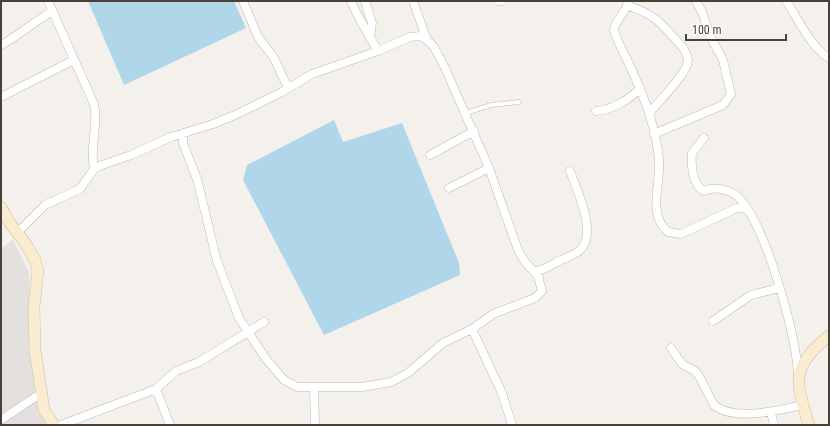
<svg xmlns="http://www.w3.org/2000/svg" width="830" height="426" font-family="'Roboto Condensed',sans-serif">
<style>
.industrial{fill:#e4e0dd}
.water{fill:#b0d6e9}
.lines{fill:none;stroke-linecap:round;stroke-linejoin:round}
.lane-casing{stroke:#bfb8af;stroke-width:5}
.street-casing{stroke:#bfb8af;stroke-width:9}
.secondary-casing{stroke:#cebea1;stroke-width:12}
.lane{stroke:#fff;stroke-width:4}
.street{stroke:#fff;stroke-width:8}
.secondary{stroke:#f9ecd1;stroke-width:11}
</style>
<rect width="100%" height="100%" fill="#f4f1ec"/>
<path class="industrial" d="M13,240L29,273L32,349L48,425H1V248Z"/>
<path class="water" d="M88,1H234L246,28L124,85Z
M334,120L343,142L402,123L459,263L460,275L324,335L243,180L247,165Z"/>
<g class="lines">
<defs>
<path id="lane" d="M466,113L491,105L519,102"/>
<path id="street" d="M48,1L94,104C99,126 89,147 94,169
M243,1L258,37L274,58L288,88
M351,1L359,18L378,51
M365,1L372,23L370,38
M413,1L427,40
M498,1H501
M628,1C627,13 615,19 614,30C617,42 624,52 629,64C643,94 656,126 659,160C661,184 647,214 668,232L681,234L737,208L747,209
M786,1C798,18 811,48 829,58
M628,6C658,15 663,26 684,49C686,53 688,57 688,61C687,74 658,102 649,113
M1,45C20,35 34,21 53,11
M3,96L74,60
M596,111C611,110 630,100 640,88
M183,133V143L197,179L217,261L239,318L266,359L284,380L297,387H314
M654,134L723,105L731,94L723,60L711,38L702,12L696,1
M704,138L692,153C691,163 692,186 704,191C714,186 732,189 740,199C767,229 795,332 798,373
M430,155L474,131
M449,188L489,168
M18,232L45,205L80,189L94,169L99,166L131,155L171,137L213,124L235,115L282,92L312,74L378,51L410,37L420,36L427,40L434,47L445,68L489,168L518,250L525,262L538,276L542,291L535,298L493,314L472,329L443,343L408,373L391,382L362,387H314L315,425
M535,271C545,270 552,264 561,260C567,257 575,255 580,250C598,234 577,190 570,171
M713,321L751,295L779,288
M472,329L502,393L512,425
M671,348L682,364L695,371L699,376L714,405C734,422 780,410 803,405
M156,389L170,425
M771,412L774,425
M1,420L43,392
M61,425L156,389L176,371L199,362L264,322"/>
<path id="secondary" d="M1,207L9,222L26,244L35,260L38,271L34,305L35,350L44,410L54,425
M809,425C796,382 789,368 829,336"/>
</defs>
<use href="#lane" class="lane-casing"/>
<use href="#street" class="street-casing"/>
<use href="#secondary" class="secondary-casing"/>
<use href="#lane" class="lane"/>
<use href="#street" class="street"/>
<use href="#secondary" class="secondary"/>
</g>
<rect width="830" height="426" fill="none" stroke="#48413a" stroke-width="4"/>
<path d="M686 34v6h100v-6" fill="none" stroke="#48413a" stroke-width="2"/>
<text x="692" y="34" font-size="12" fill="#48413a" stroke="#ffffff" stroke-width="3" paint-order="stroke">100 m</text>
</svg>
